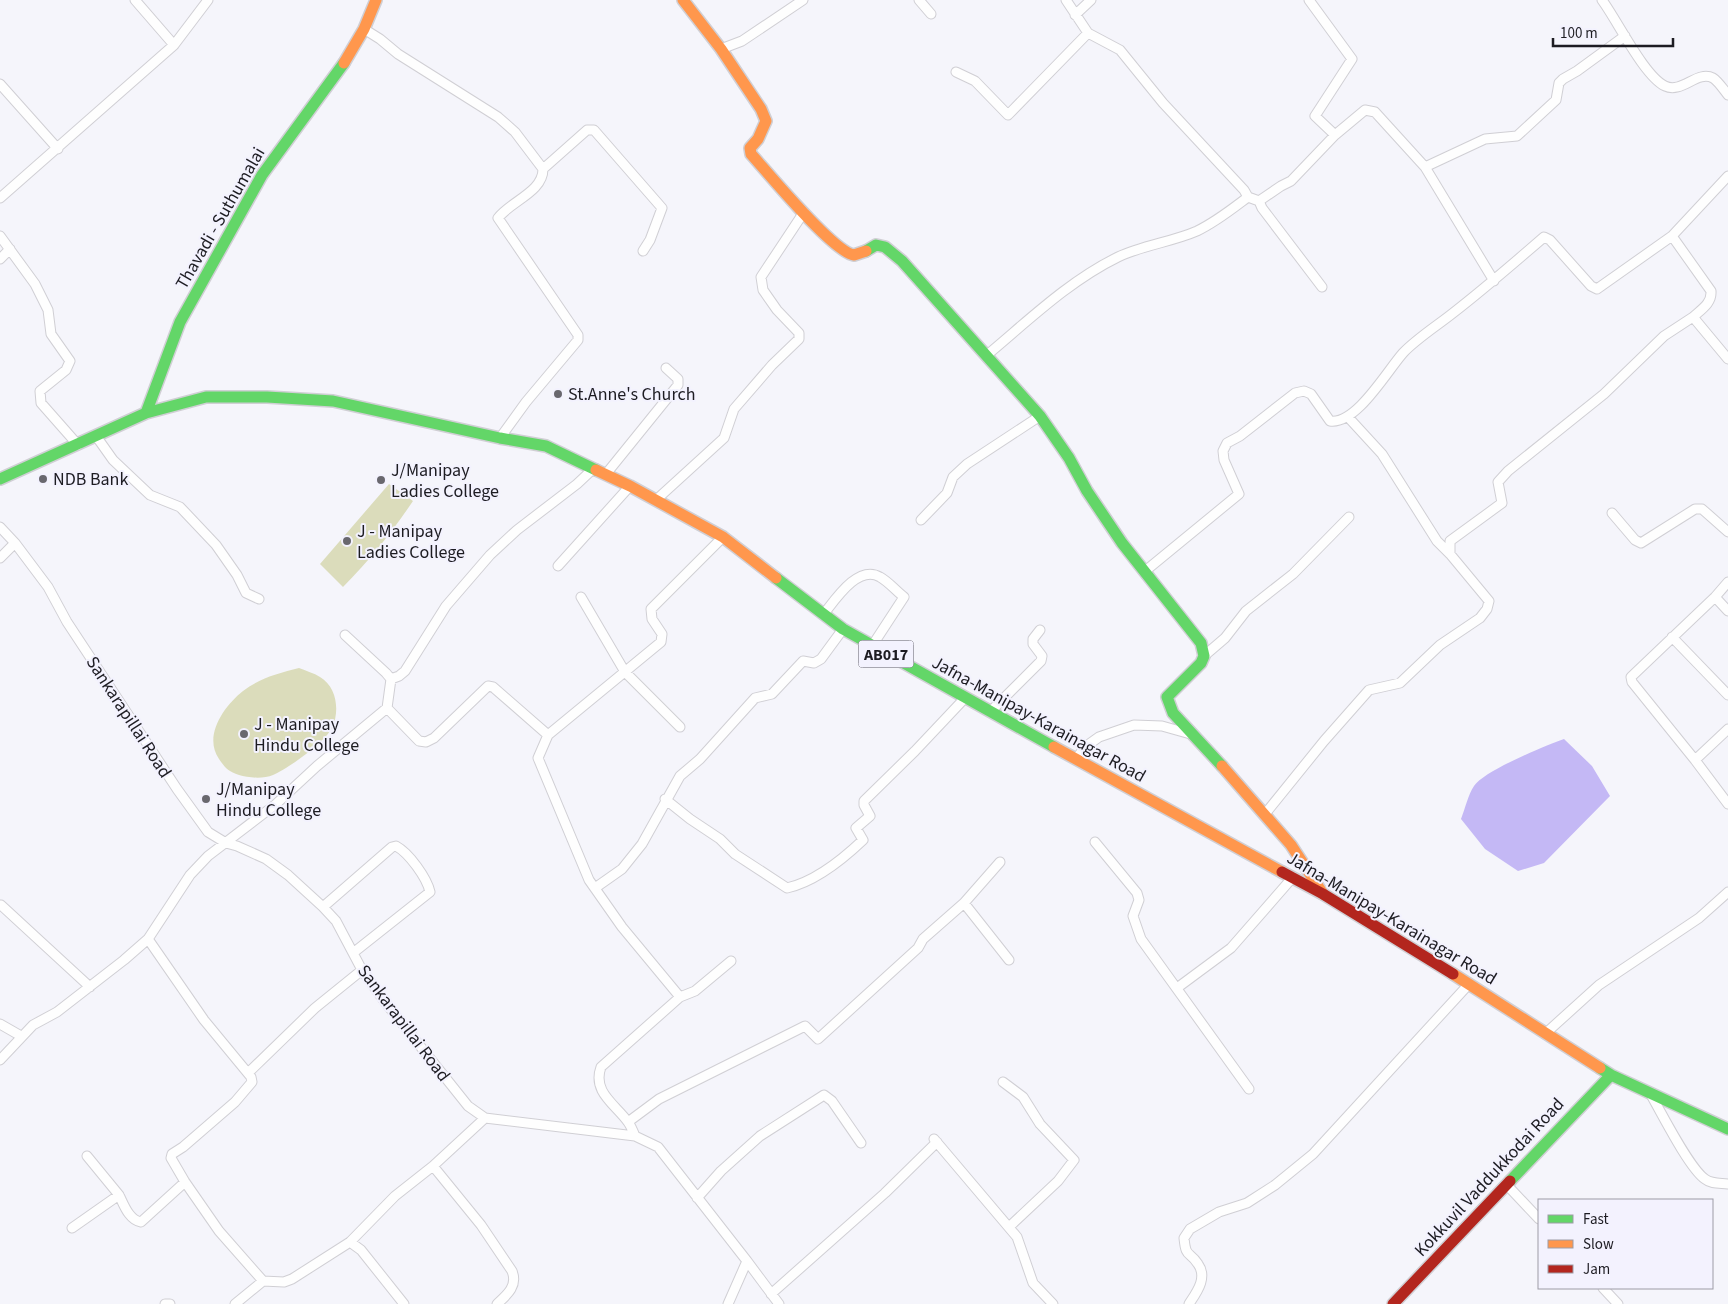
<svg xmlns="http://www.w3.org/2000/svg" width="1728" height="1304" font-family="'Source Sans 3',sans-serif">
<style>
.green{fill:#dbdcbb}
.water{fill:#c4b8f5}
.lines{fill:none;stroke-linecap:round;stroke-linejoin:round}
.street-casing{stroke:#d0cfd4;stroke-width:11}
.fast-casing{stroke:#d0cfd4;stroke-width:14}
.slow-casing{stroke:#d0cfd4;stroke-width:14}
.jam-casing{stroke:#d0cfd4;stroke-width:14}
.street{stroke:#fefefe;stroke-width:9}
.fast{stroke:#63d668;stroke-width:11}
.slow{stroke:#ff974d;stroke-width:11}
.jam{stroke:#b3261e;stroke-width:11}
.poi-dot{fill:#69686e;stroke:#f3f2fe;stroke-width:2}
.labels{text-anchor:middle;stroke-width:4;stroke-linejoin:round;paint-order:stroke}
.shield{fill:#f3f2fe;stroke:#5d5c64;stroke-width:1}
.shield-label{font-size:16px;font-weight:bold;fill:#1d1c22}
.street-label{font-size:18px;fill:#1d1c22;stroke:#f3f2fe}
.poi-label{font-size:18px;fill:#1d1c22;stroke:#f3f2fe;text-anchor:start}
</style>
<rect width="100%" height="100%" fill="#f5f5fb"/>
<path class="green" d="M389,484L413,501C392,532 370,560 343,587L320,564Z
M299,668C306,671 314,673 320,677C337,687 340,711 332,728C324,743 289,768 273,775C264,779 248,778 239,775C228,771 226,769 219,759C203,736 224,706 243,691C260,678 279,673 299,668Z"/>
<path class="water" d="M1564,739L1592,766L1610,796L1544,863L1518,871L1485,849L1461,819C1465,809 1468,795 1474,786C1485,770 1545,746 1564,739Z"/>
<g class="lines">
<defs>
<path id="street" d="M135,0L174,45
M919,0L931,14
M1066,0L1088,33L1120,50L1163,103L1244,190L1248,197L1259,201L1262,208L1322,287
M1309,0L1352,59L1315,116L1335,135
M1602,0C1617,20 1644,76 1665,86C1682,94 1697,70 1713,78C1718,81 1724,90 1728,95
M1075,15L1091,0
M364,29L380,39L398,54L498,117L515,132L543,169C543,192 511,201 498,218L578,335V340L526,402L500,438
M721,49L742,41L803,0
M956,72L975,81L1008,115L1088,33
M0,84L58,149
M1425,167L1485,139L1517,136L1556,100L1559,83L1563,79L1577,71L1625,36
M543,169L587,130H594L662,208L650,240L643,251
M1728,176L1672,236L1711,291C1712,303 1702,309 1693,317L1728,359
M0,198L174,45L208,0
M1259,201L1281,186L1291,181L1335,135L1365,110L1375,112L1425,167L1494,281
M0,236L35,284L48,310L51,334L70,361L66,370L40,391L41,403L78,445
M0,259L10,249
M987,355C1029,320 1069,281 1118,257C1143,245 1172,242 1197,231C1216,222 1232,209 1248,197
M1348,417L1382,454L1437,541L1450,554
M96,436L113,460L150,495L180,507L216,545L237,575L246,593L259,599
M606,474L678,385V379L666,368
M656,500L724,438L734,409L772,365L799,339V333L777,310L763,290L761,277L804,212
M1612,513L1635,540L1641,543L1695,509H1702L1728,532
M921,520L947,493L953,477L967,464L1040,416
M0,527L15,543L48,587L67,622L177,789L208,832L226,843L237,846L266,859L288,875L323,907L336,921L362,970L385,1002L468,1106L485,1118L635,1136L658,1147L747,1261L779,1304
M0,558L15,543
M558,566L630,486
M1144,572L1239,494L1224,460L1223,451L1227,443L1240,436L1295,393L1304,391L1311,394L1330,421C1356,425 1387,371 1403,353C1416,339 1438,325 1453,313C1484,289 1514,263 1544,237L1550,240L1591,286L1597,289L1672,236
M1728,582L1715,597L1631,677L1632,682L1695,760L1728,804
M581,597L625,672L680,727
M1715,597L1728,611
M823,615C835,600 858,564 880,577C889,582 896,591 904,597L872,646
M345,635L386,673L391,679L387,708L419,741L426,742L434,738L488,686L493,687L548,735
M1672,637L1728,695
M1204,656L1225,638L1246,611L1293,574L1349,517
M391,679L399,676L405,671L446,606L490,555L517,530L577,484L594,468
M990,712L1041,661L1042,656L1033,644V639L1040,630
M1076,759L1085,747L1099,737L1134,725L1162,726L1194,735
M1695,760L1728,729
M665,799L690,819L720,839L735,854L787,888C814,882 843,859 863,840L856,828L870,816L864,805V801L915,751L965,698
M1265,814L1324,741L1369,690L1400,683L1440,645L1480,618L1487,609L1489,601L1450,554V541L1502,503L1498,482L1508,471L1604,394L1664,336L1693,317
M1095,842L1137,893L1139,900L1133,916L1141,939L1249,1089
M595,888L622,869L642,844L680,776L700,759L755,698L772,694L803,661L814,663L821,659L843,629
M964,903L1009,960
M1,905L90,987
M323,907L392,847L396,846C409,853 427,878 430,892L353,953
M148,939L204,1020L251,1077L252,1082L235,1102L183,1147L172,1154L171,1158L185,1182L219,1231L263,1281
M1177,988L1231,948L1293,877
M680,997L695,991L731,961
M0,1024L21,1036
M1546,1033L1599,985L1699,918L1728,892
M0,1060L33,1025L57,1012L124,960L148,939L190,875L208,856L276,804L317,766L387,708
M248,1073L315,1008L362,970
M1003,1082L1023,1097L1040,1124L1074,1160L1058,1181L1009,1227
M1650,1093C1661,1112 1689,1168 1705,1179C1711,1184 1720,1183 1728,1184
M628,1122L659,1099L805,1026L818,1039L918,948L923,939L964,903L1000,862
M635,1136C633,1131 631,1126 628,1122C615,1104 592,1092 601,1067L680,997L622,927L589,880L538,758L548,735L661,642L662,634L652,619L651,609L723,537
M934,1139L1017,1237L1033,1283L1053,1304
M87,1156L119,1195
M433,1166L481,1225L512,1271C518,1286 507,1295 497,1304
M1506,1184L1539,1219
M697,1198L721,1171L760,1136L824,1095L832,1101L861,1143
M72,1228L119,1195C124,1205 129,1220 141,1222L185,1182
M350,1242L361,1250L404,1304
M1603,1288L1618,1304
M771,1294L885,1193L937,1142
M165,1304H170
M235,1304L263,1281L284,1282L292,1279L350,1242L395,1196L433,1166L485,1118
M728,1304L747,1261
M1189,1304C1196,1293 1208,1278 1198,1264C1189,1250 1186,1259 1184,1238L1190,1229L1219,1212L1247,1203L1275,1185L1313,1154L1469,984"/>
<path id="fast" d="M866,251L876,245L885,247L902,261L1040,416L1069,458L1087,491L1122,543L1201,643L1204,656L1201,663L1167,697L1173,713L1222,766
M146,413L180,322L262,175L344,63
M0,479L146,413L206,397H267L333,401L500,438L546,446L596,470
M776,578L843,629L1054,747
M1600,1068L1611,1075L1728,1129
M1510,1181L1611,1075"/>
<path id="slow" d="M683,0L721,49L761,109L766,121L758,139L750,148L751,154C769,174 833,252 854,255L866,251
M344,63L364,29L376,0
M596,470L630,486L723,537L776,578
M1054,747L1282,872
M1222,766L1291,845L1323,894
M1453,974L1600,1068"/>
<path id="jam" d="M1282,872L1323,894L1453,974
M1393,1304L1510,1181"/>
</defs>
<use href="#street" class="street-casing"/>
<use href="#fast" class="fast-casing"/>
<use href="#slow" class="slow-casing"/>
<use href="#jam" class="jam-casing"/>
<use href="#street" class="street"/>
<use href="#fast" class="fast"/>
<use href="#slow" class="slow"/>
<use href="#jam" class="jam"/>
</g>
<g class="poi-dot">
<circle cx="558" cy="394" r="5"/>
<circle cx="43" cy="479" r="5"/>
<circle cx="381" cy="480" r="5"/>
<circle cx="347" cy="541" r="5"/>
<circle cx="244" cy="734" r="5"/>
<circle cx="206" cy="799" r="5"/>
</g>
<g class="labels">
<rect class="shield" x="858.5" y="640.5" width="55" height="27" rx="4"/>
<g class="shield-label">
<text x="886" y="660">AB017</text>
</g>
<g class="street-label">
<text transform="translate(220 218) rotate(-60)" y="6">Thavadi - Suthumalai</text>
<text transform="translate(129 717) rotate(57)" y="6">Sankarapillai Road</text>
<text transform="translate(1039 719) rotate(29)" y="6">Jafna-Manipay-Karainagar Road</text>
<text transform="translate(1392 918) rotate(31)" y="6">Jafna-Manipay-Karainagar Road</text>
<text transform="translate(404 1023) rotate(53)" y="6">Sankarapillai Road</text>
<text transform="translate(1489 1177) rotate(-47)" y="6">Kokkuvil Vaddukkodai Road</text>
</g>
<g class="poi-label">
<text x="568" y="400">St.Anne's Church</text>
<text x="391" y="476">J/Manipay<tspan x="391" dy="21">Ladies College</tspan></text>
<text x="53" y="485">NDB Bank</text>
<text x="357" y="537">J - Manipay<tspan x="357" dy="21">Ladies College</tspan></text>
<text x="254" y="730">J - Manipay<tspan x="254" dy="21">Hindu College</tspan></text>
<text x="216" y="795">J/Manipay<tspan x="216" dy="21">Hindu College</tspan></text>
</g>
</g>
<rect x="1538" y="1199" width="175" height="90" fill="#f3f2fe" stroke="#9d9ca6"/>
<rect x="1548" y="1215" width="25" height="8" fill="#63d668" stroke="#9d9ca6"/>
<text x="1583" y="1224" font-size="15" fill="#1d1c22">Fast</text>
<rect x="1548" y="1240" width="25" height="8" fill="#ff974d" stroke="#9d9ca6"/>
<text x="1583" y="1249" font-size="15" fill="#1d1c22">Slow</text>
<rect x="1548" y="1265" width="25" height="8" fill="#b3261e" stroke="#9d9ca6"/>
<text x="1583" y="1274" font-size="15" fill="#1d1c22">Jam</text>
<path d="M1553 38v8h120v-8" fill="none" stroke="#1d1c22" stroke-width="2.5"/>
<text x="1560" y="38" font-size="15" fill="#1d1c22" stroke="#f3f2fe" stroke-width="4" paint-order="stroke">100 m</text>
</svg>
